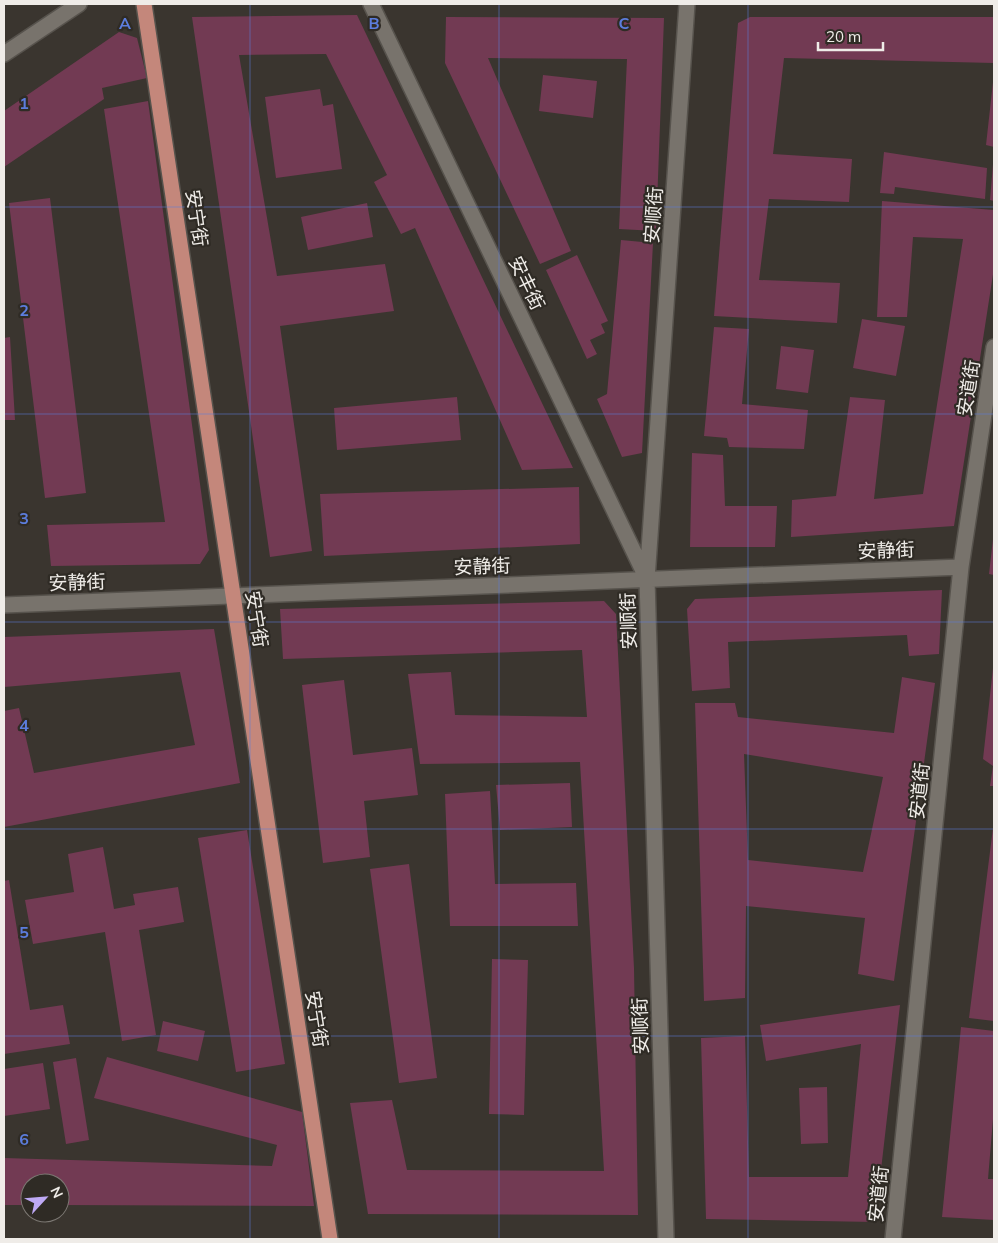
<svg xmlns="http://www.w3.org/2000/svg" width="998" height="1243" font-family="Mulish,'Noto Sans SC',sans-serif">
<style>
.building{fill:#723a53;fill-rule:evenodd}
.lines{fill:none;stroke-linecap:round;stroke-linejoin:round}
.minor-casing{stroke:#57534d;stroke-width:18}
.major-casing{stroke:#57534d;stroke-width:18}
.minor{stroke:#78736c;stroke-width:15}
.major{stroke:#c4877b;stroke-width:15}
.grid{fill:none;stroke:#5c7ddd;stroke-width:1;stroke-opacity:0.55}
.labels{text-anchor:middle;stroke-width:4.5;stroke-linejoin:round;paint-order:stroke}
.street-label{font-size:19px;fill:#efece8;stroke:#2f2b25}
.grid-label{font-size:16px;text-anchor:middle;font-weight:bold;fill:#5c7ddd;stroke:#2f2b25;stroke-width:4.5;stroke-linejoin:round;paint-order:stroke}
</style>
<rect width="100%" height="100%" fill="#3a352f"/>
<path class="building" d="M357,15L573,468L522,470L415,228L401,234L374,182L387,175L326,54L239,55L277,276L385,264L394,311L280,326L312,551L270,557L192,17Z
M446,17L664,18L656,231L619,229L627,59L488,58L571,251L540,264L445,63Z
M750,17H994V63L784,58L773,154L852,159L849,202L769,199L759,280L840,283L837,323L714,316L738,23Z
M119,32L137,38L147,78L102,88L104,99L4,167V111Z
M543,75L597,81L593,118L539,111Z
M993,82H994V147L986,145Z
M320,89L323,106L333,104L342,169L276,178L265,97Z
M148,101L209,550L200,564L51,566L47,525L165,522L104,109Z
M884,152L987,168L985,199L895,187L894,194L880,193Z
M993,164H994V201L990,200Z
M50,198L86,493L45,498L9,203Z
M882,201L994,210V268L954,526L791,537L792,500L836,496L850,397L885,400L874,499L923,494L963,239L913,237L907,317H877Z
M367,203L373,237L308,250L301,217Z
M621,240L653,243L642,453L622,457L597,399L607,394Z
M577,255L608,321L601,324L605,333L590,340L597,354L587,359L546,270Z
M862,319L905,326L896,376L853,368Z
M714,327L749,329L742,404L808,410L804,449L729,447L727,438L704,436Z
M10,337L15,420H4V338Z
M781,346L814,350L808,393L776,389Z
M457,397L461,440L337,450L334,408Z
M692,453L723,455L725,506H777L775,547H690Z
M579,487L580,544L324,556L320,494Z
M993,539H994V575L989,574Z
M942,590L939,654L909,656L907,635L728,642L730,688L692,691L687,609L695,599Z
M604,601L616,614L634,968L638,1215L368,1214L350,1103L392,1100L407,1170L604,1171L580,762L420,764L408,674L451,672L455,715L587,717L582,650L283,659L280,609Z
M214,629L240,783L4,827V711L19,708L34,773L195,745L180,672L4,687V637Z
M993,668H994V786H990L993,766L983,759Z
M902,677L935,683L894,981L858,974L865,918L746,906L745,998L704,1001L695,703H735L738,717L894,733ZM744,754L883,777L863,872L748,860Z
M344,680L353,755L412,748L418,795L364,801L370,857L323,863L302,685Z
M570,783L572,827L500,830L496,785Z
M490,791L495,884L576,883L578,926H450L445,794Z
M993,828H994V1021L969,1018Z
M247,830L285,1064L236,1072L198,838Z
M103,847L114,909L135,905L133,894L178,887L184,922L139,930L156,1035L122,1041L105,932L33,944L25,900L74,892L68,854Z
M409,864L437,1078L399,1083L370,869Z
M9,880L30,1010L63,1005L70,1044L4,1054V881Z
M492,959L528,960L524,1115L489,1114Z
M900,1005L875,1222L706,1219L701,1038L745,1036L749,1177H848L861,1044L766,1061L760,1025Z
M163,1021L205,1031L198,1061L157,1051Z
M961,1027L994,1031V1107L988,1179H994V1220L942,1217Z
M107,1057L302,1112L314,1206L60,1205V1183H30V1205H4V1158L272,1166L277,1145L94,1098Z
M76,1058L89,1140L66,1144L53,1062Z
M43,1063L50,1109L4,1116V1069Z
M827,1087L828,1143L801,1144L799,1088Z"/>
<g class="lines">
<defs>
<path id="minor" d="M371,4L646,577
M4,54L79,4
M4,605C323,593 642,579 961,567
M666,1239L647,579L687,4
M893,1239L961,567L994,347"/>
<path id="major" d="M144,4L330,1239"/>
</defs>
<use href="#minor" class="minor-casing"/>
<use href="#major" class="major-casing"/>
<use href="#minor" class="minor"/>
<use href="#major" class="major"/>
</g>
<path class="grid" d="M250,4V1239M499,4V1239M748,4V1239M4,207H994M4,414H994M4,622H994M4,829H994M4,1036H994"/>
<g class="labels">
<g class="street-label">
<text transform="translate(653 215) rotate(-86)" y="7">安顺街</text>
<text transform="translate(197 218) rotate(82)" y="7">安宁街</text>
<text transform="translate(527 283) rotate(64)" y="7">安丰街</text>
<text transform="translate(968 388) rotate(-81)" y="7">安道街</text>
<text transform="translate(886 550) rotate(-2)" y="7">安静街</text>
<text transform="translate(482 566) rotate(-2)" y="7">安静街</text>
<text transform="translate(77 582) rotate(-2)" y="7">安静街</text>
<text transform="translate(257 619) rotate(81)" y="7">安宁街</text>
<text transform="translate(628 621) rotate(-92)" y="7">安顺街</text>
<text transform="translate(919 791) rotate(-84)" y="7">安道街</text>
<text transform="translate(317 1019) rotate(81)" y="7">安宁街</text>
<text transform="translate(640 1026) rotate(-92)" y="7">安顺街</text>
<text transform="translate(878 1194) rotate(-84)" y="7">安道街</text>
</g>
</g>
<g class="grid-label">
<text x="125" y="29">A</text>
<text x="374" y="29">B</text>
<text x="624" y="29">C</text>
<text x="24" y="109">1</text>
<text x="24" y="316">2</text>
<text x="24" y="524">3</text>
<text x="24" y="731">4</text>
<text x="24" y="938">5</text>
<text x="24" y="1145">6</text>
</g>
<rect width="998" height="1243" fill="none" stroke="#efece8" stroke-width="10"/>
<g transform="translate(45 1198) rotate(64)"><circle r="24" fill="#2f2b25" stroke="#7c7873"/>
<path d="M0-4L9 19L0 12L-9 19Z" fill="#bea9f5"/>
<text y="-8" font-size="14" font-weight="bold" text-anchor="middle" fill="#efece8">N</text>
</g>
<path d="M818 42v8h65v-8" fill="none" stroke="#efece8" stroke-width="2.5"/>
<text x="826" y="42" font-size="15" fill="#efece8" stroke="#2f2b25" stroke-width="4" paint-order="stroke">20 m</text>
</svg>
